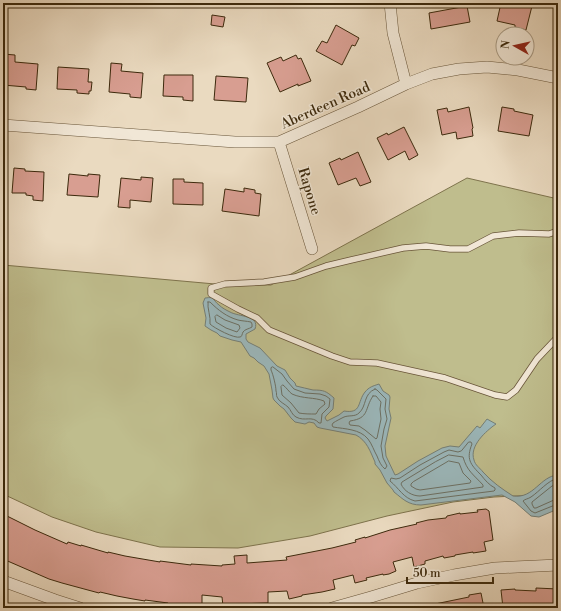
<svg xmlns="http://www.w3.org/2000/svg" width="561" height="611" font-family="'Libre Bodoni',serif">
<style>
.green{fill:#bfbd8d;stroke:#7e734c}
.water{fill:#9bb8bc;stroke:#757f76}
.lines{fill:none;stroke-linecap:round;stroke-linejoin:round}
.shore{stroke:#6c7064;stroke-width:1}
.building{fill:#d89e91;stroke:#3c290c}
.lane-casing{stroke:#685539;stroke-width:7}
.street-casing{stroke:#685539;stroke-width:12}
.lane{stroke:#f1e7d6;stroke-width:5.5}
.street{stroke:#f1e7d6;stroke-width:11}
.labels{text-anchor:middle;stroke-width:3;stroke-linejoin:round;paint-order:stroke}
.street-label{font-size:14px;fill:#3c290c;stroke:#f1e7d6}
</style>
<rect width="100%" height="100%" fill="#eadac0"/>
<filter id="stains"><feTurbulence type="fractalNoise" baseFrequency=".005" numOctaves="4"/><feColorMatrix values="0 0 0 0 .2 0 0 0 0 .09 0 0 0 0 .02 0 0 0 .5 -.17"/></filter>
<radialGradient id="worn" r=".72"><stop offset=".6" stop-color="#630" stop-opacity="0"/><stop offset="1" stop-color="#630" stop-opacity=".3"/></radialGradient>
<path class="green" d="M467,178L558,199V494L494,497L453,502L387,516L310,536L238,548L160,547L96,532L52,517L3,494V265L215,284L271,285Z"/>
<path class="water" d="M205,298C208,298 209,297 212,298C214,299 216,303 219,305C222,308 226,310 230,312C239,317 260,315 255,329L246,334V339L248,342L260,348L277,366L285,370L290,378L295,383L296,386C302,387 307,389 313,390C324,390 326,391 334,398L333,409L326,416L325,418L327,421L339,415L344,411C362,414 357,402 365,392C369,387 373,386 379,384L383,391L389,395L390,397L389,409L391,418L385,446L386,456L395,475L398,474L418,461L442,448L450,446L459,447L477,426L480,428L487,419L496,424C486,431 469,446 474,460C475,465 480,468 483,472C492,482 502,489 513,496C534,499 540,476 558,475V509L539,517L531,516L515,502L502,495L421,505C408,505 403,499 394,492L393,490L387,483L380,470L375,464V462C370,451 367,441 356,435L320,428L317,427L314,423L309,422L305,424L295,422L291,418L284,409L280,406L274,400L273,398L272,390L269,374L264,366L258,362L254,358L250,356L241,342L232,340L220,336L217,333L211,330L205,326L206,318L203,303Z"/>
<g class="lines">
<path class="shore" d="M208,302H210C218,310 227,317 238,320C242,321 246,321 251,322L252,324V327C249,329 245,329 243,332C242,334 242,337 240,337C235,339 214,328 210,324C211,317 207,308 208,302Z
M217,315L225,320L239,325L240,328L237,332L226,328L216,322L215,317Z
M273,367L282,374L287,381L294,389L305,393L320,394L326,396L330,399L329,407L322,414L321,423H319C312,415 305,422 296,417C292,415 291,410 288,407C285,404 279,402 277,397C276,395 277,393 276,391C276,386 273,374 271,370V368Z
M283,385C287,388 289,392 292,394C303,399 314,397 324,401L325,404L319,409L316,414C310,414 304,414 299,413L291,403L282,395L281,387Z
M375,389L377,390L386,399L385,409L387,419L384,429L381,446L383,458L387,466L385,469C381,466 379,461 377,456C374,451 372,444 368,439C360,429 345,429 333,427L332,425L333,423C336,421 340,419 344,417C349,415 355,417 359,413C367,406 363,394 375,389Z
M373,396H376L381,402L380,409L381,419L377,438L376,439L365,430L359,426L350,425L349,423L350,421C370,418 364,409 373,396Z
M469,442H471L472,444C466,459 470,464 481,475C485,480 489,485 495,488V490L494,491L415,501C403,498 399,488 390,481L391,478L396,479L400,478L420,465L444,452L449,450L458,452L461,451Z
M449,455L463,457C467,471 473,474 483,485V487L420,496C412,496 404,491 401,484L402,482L435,462Z
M449,461L459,463L463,473L471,481L470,483L420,490L416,489L411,486V484L413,482Z
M558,478C547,481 540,491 531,497C528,499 525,499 523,501L531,511L535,513L555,505H558
M558,484L552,486L532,502V504L534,508H536L554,500H558"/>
</g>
<path class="building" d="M501,3H518L532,6L526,30L515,27V25L497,21Z
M467,6L470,22L431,29L429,13Z
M212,15L225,17L223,27L211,25Z
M336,25L359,38L355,46L352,45L342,65L316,51L322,41L327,43Z
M3,54L15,55V62L38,64L36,90L26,89V87L3,85L5,63H3Z
M296,55L298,59L301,58L311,81L298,86V84L280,92L267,63L281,57L283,61Z
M111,63L122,64L121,71L143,73L141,98L130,97V94L109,92Z
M58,67L89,69L88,82H92L91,91H89V94L77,93V90L57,89Z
M164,75H193V101L183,100V97L163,96Z
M216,76L248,78L246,102L214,100Z
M469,107L473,128L472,129L473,136L457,139L456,132L442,135L437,110L447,108L448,112Z
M502,107L514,109V111L533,115L529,136L498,131Z
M404,127L418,155L409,160L405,151L388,160L377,138L387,133L388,135Z
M358,152L371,182L360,186L356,178L338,185L329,163L340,158L341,160Z
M14,168L25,169V171L44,172L43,201L33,200V196L26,195V193H12Z
M69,174L88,176V174L100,175L98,197L67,195Z
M141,177L153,178L151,202L130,200V208L118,207L121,178L141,180Z
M173,179H184V182L203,183V205L173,204Z
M244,188L255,190V193L261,194L259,216L222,211L225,189L244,192Z
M486,509L489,511L493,540L484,542L486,551L473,553V552L455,555V556L444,558L443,556L425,561V564L414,567L412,557L393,562L396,571L389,574L383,575V574L366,578L367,580L355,583L353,575L333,580L335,589L322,592L302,595V596L289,599L287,591L268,592V603L235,604V606H223L222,597L202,595V607L179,606L168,604V603L145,600V601L133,599L117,596L100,592L99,593L62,583L49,579L3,559V514L35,530L67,544L68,542L81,546V545L108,553V552L125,556L160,562V561L191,565V564L222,566V565L235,564L234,556L247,555V563L287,560L286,557L332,548L356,542L355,540L365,537V538L390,530L417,524L416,523L428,520L446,518L447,516L460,513V514L478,512L477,510Z
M536,588L558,589V608H503L501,590L515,589V590L536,591Z
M481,593L484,608H435V604L469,597V595Z"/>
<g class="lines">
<defs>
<path id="lane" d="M558,231L549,234L519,233L493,236L468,249H450L426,246L403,248L351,260L326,266L295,277L264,282L225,284L211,288V294L238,309L257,318L269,330L332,356L350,362L377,363L445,378L495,395L507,397L516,390L537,359L555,340L558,338"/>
<path id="street" d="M390,3L393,33L406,84
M3,125L235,142H279L358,107L406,84L432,74L459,69L487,67L518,70L558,78
M279,142L312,249
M3,581L55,600L80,608
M332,608L371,597L417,583L454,575L495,568L558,565"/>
</defs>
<use href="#lane" class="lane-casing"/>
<use href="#street" class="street-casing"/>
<use href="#lane" class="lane"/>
<use href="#street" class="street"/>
</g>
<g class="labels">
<g class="street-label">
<text transform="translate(325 105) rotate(-24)" y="5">Aberdeen Road</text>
<text transform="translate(310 191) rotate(73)" y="5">Rapone</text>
</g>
</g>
<rect width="561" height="611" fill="none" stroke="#eadac0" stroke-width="16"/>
<rect x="4" y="4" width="553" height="603" fill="none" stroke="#3c290c" stroke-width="2"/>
<rect x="8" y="8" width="545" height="595" fill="none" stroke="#3c290c"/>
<g transform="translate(515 46) rotate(278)"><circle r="19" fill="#f1e7d6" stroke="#a99b85"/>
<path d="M0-3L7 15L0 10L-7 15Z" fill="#8f2418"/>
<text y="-6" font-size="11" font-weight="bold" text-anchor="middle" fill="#3c290c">N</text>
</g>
<path d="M407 577v6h86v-6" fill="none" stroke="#3c290c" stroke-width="2"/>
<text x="413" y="577" font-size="12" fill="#3c290c" stroke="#f1e7d6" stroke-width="3" paint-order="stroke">50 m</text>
<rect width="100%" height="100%" filter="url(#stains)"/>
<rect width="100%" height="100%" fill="url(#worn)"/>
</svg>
